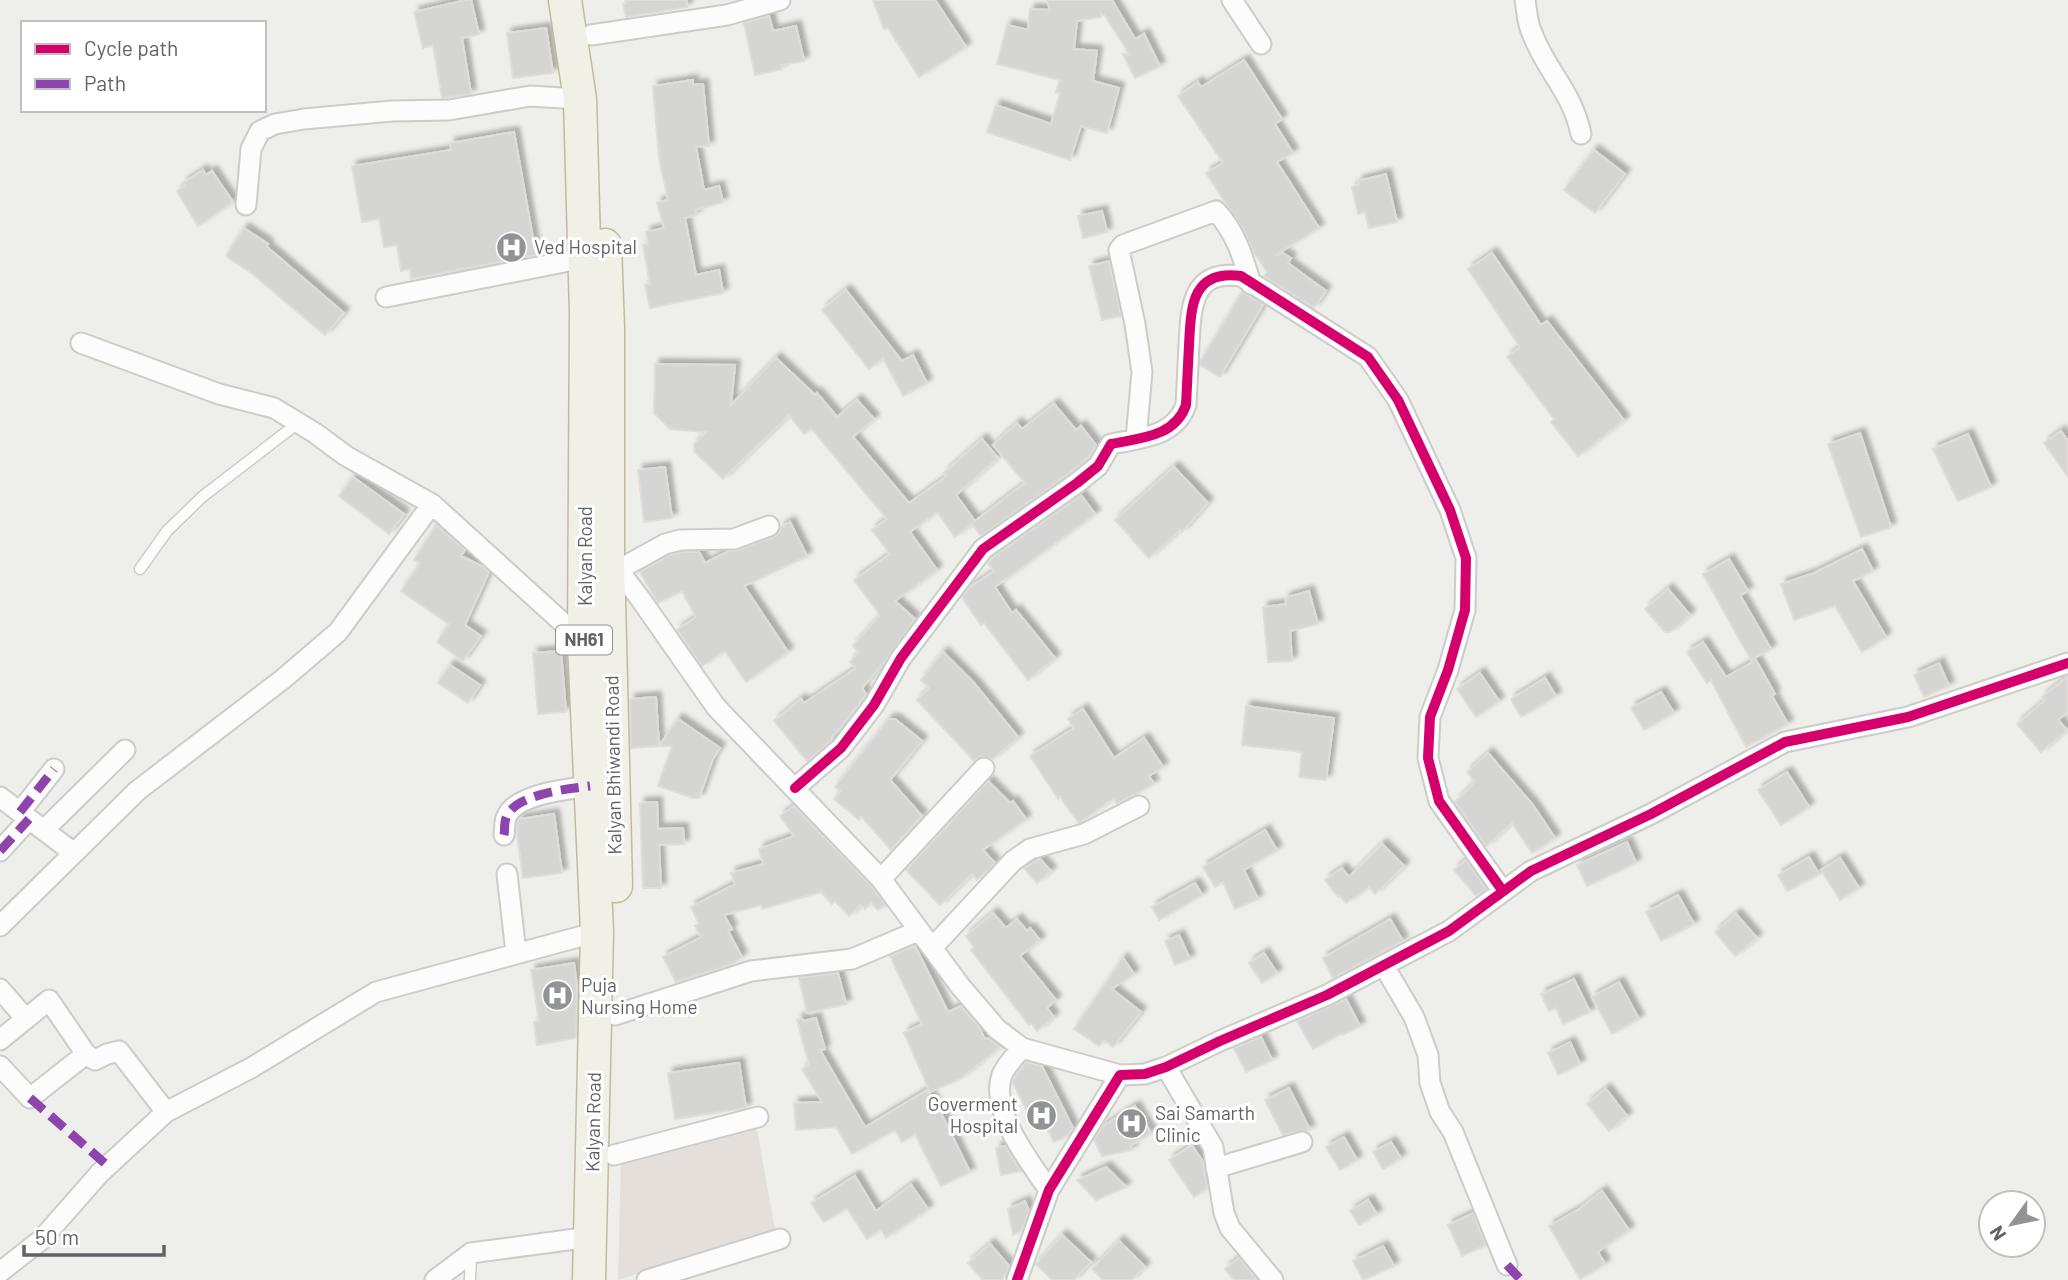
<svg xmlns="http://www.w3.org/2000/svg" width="2068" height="1280" font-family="Barlow,sans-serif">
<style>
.medical{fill:#e5dfdc}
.building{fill:#d5d5d3;stroke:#deddd9;stroke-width:2;filter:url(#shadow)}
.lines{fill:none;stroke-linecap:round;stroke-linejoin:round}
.service-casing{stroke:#cccccb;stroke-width:13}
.minor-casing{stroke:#cccccb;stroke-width:23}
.trunk-casing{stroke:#c2bb9b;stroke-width:35}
.service{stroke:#fcfcfc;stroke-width:10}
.minor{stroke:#fcfcfc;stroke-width:19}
.trunk{stroke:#f0f0e7;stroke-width:32}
.quiet{stroke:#8e44ad;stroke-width:9;stroke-dasharray:18 9;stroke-linecap:butt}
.cycleway-casing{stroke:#fff;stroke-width:15}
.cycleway{stroke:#d6006c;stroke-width:10}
.labels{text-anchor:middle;stroke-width:6;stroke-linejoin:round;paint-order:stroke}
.shield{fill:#fff;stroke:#909195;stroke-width:2}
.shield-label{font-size:18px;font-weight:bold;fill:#606267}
.poi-label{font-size:19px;fill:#606267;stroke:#fff;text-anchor:start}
.street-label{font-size:19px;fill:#606267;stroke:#fff}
</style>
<defs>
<filter id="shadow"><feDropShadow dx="5" dy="-5" stdDeviation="2" flood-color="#0004"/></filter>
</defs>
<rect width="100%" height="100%" fill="#eeeeea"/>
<path class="medical" d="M756,1125L775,1229L618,1280L621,1160Z"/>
<path class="building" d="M466,0H471L479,34L462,38L471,94L442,98L433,45L423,48L414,12Z
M625,0H687V7L626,17L623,4L626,3Z
M873,0H935L966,47L919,77L888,28L884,29Z
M1047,0H1112L1135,39L1144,34L1160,66L1135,78L1123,54L1130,55L1105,16L1101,13V17L1077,21L1074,49L1097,51L1093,81L1119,88L1107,133L1081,126L1070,160L987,132L996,105L1051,124L1060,93L1056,92L1060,80L997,64L1007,25L1028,30L1030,9L1050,10Z
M769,16L773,31L796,26L804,61L781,65L782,69L755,75L744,23Z
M546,28L553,73L513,78L507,33Z
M1244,60L1282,119L1275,124L1293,153L1277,162L1319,228L1276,255L1278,256L1281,252L1291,258L1288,263L1326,291L1314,308L1264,276L1267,272L1253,251L1244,231L1206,173L1223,163L1178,96L1198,82L1201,87Z
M693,80V85L703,84L709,146L696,147L704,190L719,186L723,202L695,210L696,215L685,218L696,275L719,270L723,293L650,308L645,285L650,284L643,245L648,244L646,232L664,228L657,203L668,200L659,158L653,86Z
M514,132L536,255L411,279L410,269L401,271L397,245L384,247L379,219L362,222L352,166L451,150L450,143Z
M1594,150L1625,174L1595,213L1564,190Z
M203,170L206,175L212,171L233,202L198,226L177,191L185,186L183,183Z
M1386,174L1397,222L1369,228L1365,212L1358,214L1352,187L1359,185L1358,181Z
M1102,211L1107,232L1083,238L1078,216Z
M244,228L268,244L266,246L344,313L325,335L250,272L226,256Z
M1492,253L1541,325L1547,321L1624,420L1578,456L1551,422L1554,419L1507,357L1520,347L1468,269Z
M1109,261L1121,316L1102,320L1089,266Z
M846,290L902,361L913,355L927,383L903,396L883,358L869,369L822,310Z
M1242,292L1263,305L1220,377L1200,365V362Z
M776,358L815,395L817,393L837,417L857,400L874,419L853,437L909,503L947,476L944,473L982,439L998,458L956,495L975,521L1025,483L993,445L1017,423L1022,429L1054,404L1076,430L1081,426L1096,445L1090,455L1067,475L981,536L972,524L955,537L937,512L910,532L937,570L895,601L915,619L884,663L862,688L866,694L864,698L832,737V740L807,761L774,721L801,699L804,703L856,668L850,662L859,652L853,646L880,615L854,580L890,554L872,530L887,519L811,428L804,434L789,415L723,479L694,451V445L706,432L670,429L654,413L655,364L735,365L731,405Z
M2061,431L2068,441V477L2044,443Z
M1860,433L1891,527L1861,537L1828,444Z
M1968,434L1991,487L1958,501L1933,449Z
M665,467L672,518L644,522L638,470Z
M1174,467L1208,503L1182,532L1180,530L1149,558L1115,520Z
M353,477L404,514L389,534L339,496Z
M1081,495L1095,514L995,587L1012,613L1016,610L1055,658L1028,680L984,623L981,625L962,597L969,588L994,571L988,563L992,558Z
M790,522L807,556L744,586L788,652L746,682L725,651L702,666L677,630L696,617L682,591L658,603L640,572L670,555L682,552H699L705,563L729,551L738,550L773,537L779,533L781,527Z
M436,525L465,550L461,556L482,566L489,572L465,625L481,636L463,661L437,642L449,624L401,591L420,563L414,560Z
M1862,549L1873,571L1853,581L1886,637L1862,652L1835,606L1794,620L1781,584L1814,573Z
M1729,559L1748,591L1740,595L1771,649L1751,660L1703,574Z
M1668,589L1690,615L1670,632H1665L1645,609Z
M1309,591L1318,624L1290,631L1292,661L1268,662L1263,607L1286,604L1285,598Z
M1703,642L1726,677L1756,660L1775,694L1772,696L1788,724L1746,747L1711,680L1707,683L1687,652Z
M561,651L566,712L538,714L533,653Z
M943,652L974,683L1018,737L993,759L981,756L974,761L917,700L929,688L921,680Z
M1939,663L1949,686L1924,697L1914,675Z
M450,665L480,685L468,703L438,683Z
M1480,673L1499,701L1476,717L1457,689Z
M2068,676V712L2058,720L2067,730L2041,752L2017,724L2045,700L2042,697Z
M1545,678L1556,696L1521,717L1511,699Z
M1661,692L1674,713L1644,730L1631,708Z
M656,697L659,746L631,748L630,699Z
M1246,706L1334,718L1326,780L1299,777L1302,752L1242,745Z
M1083,709L1114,758L1144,738L1163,767L1149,776L1154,784L1117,804L1114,798L1079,823L1060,797L1058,799L1030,756L1074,728L1068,719Z
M678,719L720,748L713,759L699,798H693L658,786L672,746H659Z
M889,719H895L922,741L890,780L922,816L891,850L861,816L859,820L834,799L841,791L835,787Z
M1488,753L1533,805L1555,838L1532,853L1512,823L1486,846L1455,802L1475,782L1467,772Z
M1787,772L1809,807L1781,825L1758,790Z
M988,781L1010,803L1013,801L1026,819L983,850L995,863L977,880L972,874L940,905L906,870Z
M657,802L658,829L683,828L684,844L659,845L661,888H643L640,803Z
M794,806L872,887L885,904L878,910L871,903L865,909L861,904L849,916L835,901L832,904L821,892L762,909L761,905L724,915L732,929L728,931L742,957L732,964L676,982L663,957L701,937L695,926L699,924L691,907L735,884L731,873L763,864L759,849L794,836L780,816Z
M554,814L562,873L523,878L517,834V823L520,819Z
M1265,830L1277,850L1244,870L1258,899L1235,909L1223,882L1215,887L1203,867Z
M1627,842L1636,863L1587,886L1577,865Z
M1382,844L1404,866L1375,894L1369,887L1346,903L1340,896L1338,897L1325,880L1342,868L1349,877Z
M1809,857L1819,874L1787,891L1778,875Z
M1840,858L1859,888L1840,900L1821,870Z
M1040,859L1051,871L1037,883L1024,868Z
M1466,860L1486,889L1476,896L1454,870Z
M1195,883L1202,895L1159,920L1152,907Z
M1678,895L1694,924L1661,941L1646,912Z
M993,913L1006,928L1017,919L1027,931L1030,928L1040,940L1020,956L1056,1000L1047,1008L1054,1017L1037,1031L1031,1023L1029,1025L971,950L974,947L966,936Z
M1736,914L1757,938L1735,956L1715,932Z
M1390,919L1403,941L1333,978L1323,958Z
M1179,935L1190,959L1175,965L1165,941Z
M915,946L948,1012L961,1006L979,1027L985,1039L988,1038L1000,1047L960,1079L930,1092L904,1033L922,1024L890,956Z
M1264,953L1277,973L1262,983L1249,963Z
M1123,958L1134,974L1112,989L1141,1012L1113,1047L1104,1040L1099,1046L1074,1029Z
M574,963L577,986L576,1038L537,1045L534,1022L539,1021L531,970Z
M838,973L846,1004L807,1013L799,978Z
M1574,979L1590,1012L1563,1024L1556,1008L1549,1011L1541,994Z
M1619,982L1639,1019L1612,1034L1592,997Z
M1346,999L1360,1026L1343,1035L1342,1033L1313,1049L1297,1021Z
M801,1018L803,1021L816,1018L825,1049L820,1050L865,1127L927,1090L943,1117L970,1172L941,1186L915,1134L902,1142L895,1130L852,1154L836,1127L796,1130L794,1103L822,1102L802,1069L809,1065L797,1020Z
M1261,1037L1272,1060L1246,1072L1234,1048Z
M1570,1042L1580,1064L1558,1075L1548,1053Z
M1026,1062L1042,1066L1073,1128L1069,1135L1054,1142L1044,1123L1035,1127L1013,1083L1016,1074Z
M739,1063L746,1108L675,1119L668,1073Z
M1289,1088L1310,1130L1283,1135L1265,1100Z
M1606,1089L1627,1116L1609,1131L1587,1104Z
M1135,1106L1151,1133L1130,1146L1132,1150L1102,1156L1094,1140L1102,1127Z
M1344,1137L1357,1160L1340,1170L1326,1147Z
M1391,1142L1401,1158L1383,1169L1373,1152Z
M1192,1145L1203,1162L1207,1188L1194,1197L1169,1160Z
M1005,1146L1020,1170L1021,1171L1001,1175L996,1148Z
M1106,1167L1126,1187L1096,1200L1077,1180Z
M855,1176L876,1211L911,1185L928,1209L886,1238L881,1229L867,1239L847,1208L824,1222L811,1203Z
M1602,1191L1629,1230L1598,1252L1605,1264L1580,1279L1549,1226L1579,1209Z
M1368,1200L1377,1214L1359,1225L1350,1211Z
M1025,1201L1029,1211L1021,1231L1013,1235L1008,1209Z
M1473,1213L1486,1245L1462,1256L1448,1225Z
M1062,1235L1091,1262L1074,1280H1052L1036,1264Z
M1119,1241L1145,1267L1131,1280H1103L1092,1269Z
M990,1244L1009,1266L1002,1280H983L968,1263Z
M1383,1246L1394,1266L1363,1280L1353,1261Z
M1239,1258L1257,1280H1234L1225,1269Z"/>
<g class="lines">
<defs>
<path id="service" d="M140,569L167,531L202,497L298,423
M470,1280L471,1253"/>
<path id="minor" d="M1232,0L1261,44
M1525,0C1527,11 1527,23 1532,33C1546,71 1572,91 1581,134
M591,35L727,15L780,0
M246,205L251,149L260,131L275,124L304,119L392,111L449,110L530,96L580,99
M386,297L584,258
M81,343L219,394L274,408L315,433L346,456L432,504L584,642
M1136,439L1142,372L1135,324L1119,250L1123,245L1216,211C1236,233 1243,257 1251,284
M609,558L639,597L716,707L881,879L961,987L997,1029L1022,1048L1120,1075
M618,570L665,544L680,540L734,539L769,526
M795,788L841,748L874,705L901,658L983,549L1077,483L1098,466L1111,444C1140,438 1175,437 1186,405C1187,385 1188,365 1189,345C1191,308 1191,269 1241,276L1368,357L1398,400L1450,510L1466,558L1465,610L1448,670L1430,717L1428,758L1439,801L1502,890
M0,797L74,853
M20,812L54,769
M44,830L125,750
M504,835C505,830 504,823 506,818C514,794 568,789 590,786
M0,851L29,819
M507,874L516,953
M881,879L984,768
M0,926L137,791L283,679L338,632L432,504
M932,948L1013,861L1030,849L1084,834L1139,806
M1384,966L1414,1017L1428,1055L1430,1083L1440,1112L1453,1132L1507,1265
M0,989L19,1011
M615,1015L751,971L852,959L918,931
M0,1040L49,1000L86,1054L95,1060L107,1054L119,1051L166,1112
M1022,1048C1015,1056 1006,1065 1002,1075C989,1111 1030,1162 1049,1190
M0,1066L30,1098L86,1054
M1166,1067L1213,1147L1224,1213L1230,1228L1273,1280
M614,1155L758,1117
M1216,1168L1302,1142
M0,1272L41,1240L100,1173L166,1112L251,1068L376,992L597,932
M435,1280L471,1253L590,1237
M647,1280L780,1239
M1017,1280L1049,1190L1120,1075L1145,1074L1166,1067L1220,1041L1327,995L1449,931L1531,871L1651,814L1785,742L1908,717L2068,663"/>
<path id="trunk" d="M565,0L580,99L586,314L584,642L597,932L589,1280
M605,245L608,329V558L616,886"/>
</defs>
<use href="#service" class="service-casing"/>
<use href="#minor" class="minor-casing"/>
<use href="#trunk" class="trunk-casing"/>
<use href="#service" class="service"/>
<use href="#minor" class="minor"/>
<use href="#trunk" class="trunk"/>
<path class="quiet" d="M20,812L54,769
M504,835C505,830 504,823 506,818C514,794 568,789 590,786
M0,851L29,819
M30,1098L108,1166
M1507,1265L1521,1280"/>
<defs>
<path id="cycleway" d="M795,788L841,748L874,705L901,658L983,549L1077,483L1098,466L1111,444C1140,438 1175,437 1186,405C1187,385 1188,365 1189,345C1191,308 1191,269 1241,276L1368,357L1398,400L1450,510L1466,558L1465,610L1448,670L1430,717L1428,758L1439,801L1502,890
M1017,1280L1049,1190L1120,1075L1145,1074L1166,1067L1220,1041L1327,995L1449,931L1531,871L1651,814L1785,742L1908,717L2068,663"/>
</defs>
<use href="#cycleway" class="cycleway-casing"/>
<use href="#cycleway" class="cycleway"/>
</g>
<defs>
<symbol id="hospital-disc" viewBox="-11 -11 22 22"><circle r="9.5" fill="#929395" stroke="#fff"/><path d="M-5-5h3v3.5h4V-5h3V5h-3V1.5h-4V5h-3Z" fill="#fff"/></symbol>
</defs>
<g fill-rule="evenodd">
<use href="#hospital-disc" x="494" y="230" width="35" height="35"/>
<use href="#hospital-disc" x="540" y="978" width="35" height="35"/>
<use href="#hospital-disc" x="1024" y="1098" width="35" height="35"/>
<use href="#hospital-disc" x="1114" y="1106" width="35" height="35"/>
</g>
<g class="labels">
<rect class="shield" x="556" y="625.5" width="56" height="29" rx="5"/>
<g class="shield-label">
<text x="584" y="646">NH61</text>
</g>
<g class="poi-label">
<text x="534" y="254">Ved Hospital</text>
<text x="581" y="992">Puja<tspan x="581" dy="22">Nursing Home</tspan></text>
<text x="1018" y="1111" text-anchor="end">Goverment<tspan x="1018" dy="22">Hospital</tspan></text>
<text x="1155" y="1120">Sai Samarth<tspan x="1155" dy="22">Clinic</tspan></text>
</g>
<g class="street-label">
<text transform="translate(585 556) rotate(-90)" y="7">Kalyan Road</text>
<text transform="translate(613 765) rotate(-91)" y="7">Kalyan Bhiwandi Road</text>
<text transform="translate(593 1122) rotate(-89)" y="7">Kalyan Road</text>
</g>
</g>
<rect x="21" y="21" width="245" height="91" fill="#ffffff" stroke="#bfc0c2" stroke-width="2"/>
<rect x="35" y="44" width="35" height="10" fill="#d6006c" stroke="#bfc0c2" stroke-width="2"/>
<text x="84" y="56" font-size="21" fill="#606267">Cycle path</text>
<rect x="35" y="79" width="35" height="10" fill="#8e44ad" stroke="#bfc0c2" stroke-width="2"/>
<text x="84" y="91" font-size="21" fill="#606267">Path</text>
<g transform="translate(2012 1224) rotate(237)"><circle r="33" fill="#ffffff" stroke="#bfc0c2" stroke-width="2"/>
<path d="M0-5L12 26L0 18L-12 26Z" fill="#929395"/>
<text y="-10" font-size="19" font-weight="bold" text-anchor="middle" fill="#606267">N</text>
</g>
<path d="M24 1245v10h140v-10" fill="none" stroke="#606267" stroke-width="3.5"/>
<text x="35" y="1245" font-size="21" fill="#606267" stroke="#ffffff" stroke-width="5" paint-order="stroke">50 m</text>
</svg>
